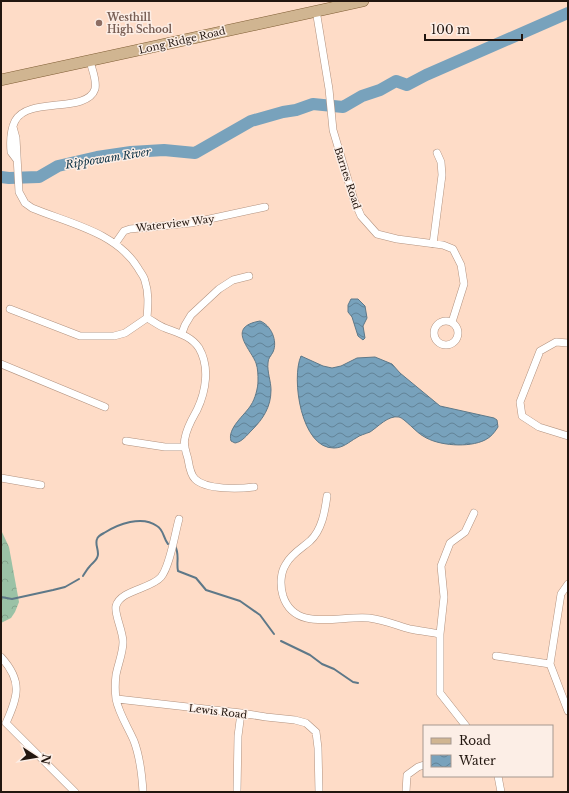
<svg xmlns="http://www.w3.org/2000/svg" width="569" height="793" font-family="'Libre Baskerville',serif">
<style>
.park{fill:url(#park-crowns)}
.water{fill:url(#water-waves);stroke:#5e7888}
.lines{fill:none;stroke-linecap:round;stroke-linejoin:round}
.stream{stroke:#5e7888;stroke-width:2}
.river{stroke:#78a2bc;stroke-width:12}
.minor-casing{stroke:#b2927f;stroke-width:8}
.primary-casing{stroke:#7f5d34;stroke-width:12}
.minor{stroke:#fff;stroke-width:7}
.primary{stroke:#d0b591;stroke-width:11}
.education-dot{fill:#8d6e63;stroke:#fceee6;stroke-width:1.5}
.labels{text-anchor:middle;stroke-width:3;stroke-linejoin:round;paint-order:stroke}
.education-label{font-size:10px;font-weight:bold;fill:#785e54;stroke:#fceee6;text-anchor:start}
.street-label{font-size:10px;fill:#22160f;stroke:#fceee6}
.water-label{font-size:11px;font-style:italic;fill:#0c3145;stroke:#fceee6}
</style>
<defs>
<pattern id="park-crowns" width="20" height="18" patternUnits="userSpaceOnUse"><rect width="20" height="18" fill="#9bc2a6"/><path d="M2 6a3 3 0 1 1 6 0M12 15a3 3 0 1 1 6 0" fill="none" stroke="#85a68e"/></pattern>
<pattern id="water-waves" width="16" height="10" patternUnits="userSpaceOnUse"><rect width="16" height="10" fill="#78a2bc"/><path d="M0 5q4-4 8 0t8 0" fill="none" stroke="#628397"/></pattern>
</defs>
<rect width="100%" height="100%" fill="#fedcc7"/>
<path class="park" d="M1,530L9,547L19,602L15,612L11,618L1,623Z"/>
<path class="water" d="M351,299H358L365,306L367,318L363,326L365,338L363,340L358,336L352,317L348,312V305Z
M260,321C271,325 278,341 273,352C271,356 268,358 268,363C267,372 271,381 271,390C271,407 263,419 252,430C247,435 242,442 235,443L231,441C227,428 245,415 251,405C255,399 258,388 258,381C258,375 258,369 256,363C250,348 226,327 260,321Z
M301,356L323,366L332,368L341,366L357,358L375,357L392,364L400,373L440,406L494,418L497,420L498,427C494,433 491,437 485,440C469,448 438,446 423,436C417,433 404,418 399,417C388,415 378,427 370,432C365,434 360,435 356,438C349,442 343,448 334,448C301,449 291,378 301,356Z"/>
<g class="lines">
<path class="stream" d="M175,546C180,554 176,563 178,571L196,578L206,590L240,601L260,615L274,634
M83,576C85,573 87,569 90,566C93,562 98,560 98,554C98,548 95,544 97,539C98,536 102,534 104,533C118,524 142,515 157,526C164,530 163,538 168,544
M1,597L12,599L53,590L65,587L79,579
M281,641L310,655L322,664L334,669L353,682L358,683"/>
<path class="river" d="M1,177L9,178L39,177L58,166L97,157L131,152L164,150L195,153L251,121L283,112L296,110L313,104L343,107L362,96L380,90L396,81L407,85L426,75L568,13"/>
<defs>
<path id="minor" d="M316,10L329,89L333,130L354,200L361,216L377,234L397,239L443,245L453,249L461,265L464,284L452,322
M13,127L16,138L19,192L25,203L32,208C68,223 116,232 138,268C140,272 144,276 145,281C149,293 148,305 147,318C153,321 159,326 165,328C178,333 191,336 199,348C210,367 206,391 197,410C192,419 187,427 185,438C183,444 186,452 188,459C189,465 190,474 195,479C206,490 239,489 254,487
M17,160L11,152C10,141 10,131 15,121C28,96 87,114 95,89C97,80 92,70 90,61
M115,244L124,231L130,229L191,223L265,207
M433,244L442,175L441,162L437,153
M10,309L80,336H114L125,333L147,318
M434 333a12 12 0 1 1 24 0a12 12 0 1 1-24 0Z
M182,333L185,325L191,315L219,289L233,280L249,276
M568,343L556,342L540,351L520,402L522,416L539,427L568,436
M1,364L105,407
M126,441L165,447H185
M1,478L41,485
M327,496C325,511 322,530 310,541C302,548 291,554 286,564C280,573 280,586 283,596C295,633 340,615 369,618C384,620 396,625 410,629C420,631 430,632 440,634
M568,584L561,594L550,664L568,711
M496,656L550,664
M1,657C23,681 18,696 6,723
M117,699L241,713L266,717L295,720L306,723L316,732L318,748L319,792
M6,723L75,792
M466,726L440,693V634L444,597L441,566L450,543L465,532L474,513
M498,776L501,792
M143,792C142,775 140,757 134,741C128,727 119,714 116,699C115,691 115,683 116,675C118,664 123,653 123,642C123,631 114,614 116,606C120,590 151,589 161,577C170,566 175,533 179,519
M237,792L238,736L241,713
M406,792L407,775L418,767L424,765"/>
<path id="primary" d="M1,80L363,1"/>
</defs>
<use href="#minor" class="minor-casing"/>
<use href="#primary" class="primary-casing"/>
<use href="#minor" class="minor"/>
<use href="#primary" class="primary"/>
</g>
<circle class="education-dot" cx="99" cy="23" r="4"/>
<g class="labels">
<g class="education-label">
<text x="107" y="21">Westhill<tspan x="107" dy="12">High School</tspan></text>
</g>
<g class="street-label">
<text transform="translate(182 40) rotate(-13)" y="4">Long Ridge Road</text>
<text transform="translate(348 178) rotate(72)" y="4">Barnes Road</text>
<text transform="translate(175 223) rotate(-7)" y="4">Waterview Way</text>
<text transform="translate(218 711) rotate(7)" y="4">Lewis Road</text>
</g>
<g class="water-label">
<text transform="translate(108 158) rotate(-9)" y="4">Rippowam River</text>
</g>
</g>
<rect width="569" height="793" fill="none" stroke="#22160f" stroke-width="4"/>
<rect x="423" y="725" width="130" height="52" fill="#fceee6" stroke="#a59890"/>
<rect x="431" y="738" width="20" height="6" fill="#d0b591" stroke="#a59890"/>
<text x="459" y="745" font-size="12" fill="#22160f">Road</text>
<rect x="431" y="755" width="20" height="12" fill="url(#water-waves)" stroke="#a59890"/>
<text x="459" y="765" font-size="12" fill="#22160f">Water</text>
<g transform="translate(36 757) rotate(102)" stroke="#fceee6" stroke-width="3" paint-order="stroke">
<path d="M0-3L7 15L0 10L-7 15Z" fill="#22160f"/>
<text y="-6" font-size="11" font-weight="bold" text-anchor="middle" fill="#22160f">N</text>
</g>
<path d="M425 34v6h97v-6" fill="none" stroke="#22160f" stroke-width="2"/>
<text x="431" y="34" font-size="12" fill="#22160f" stroke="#fceee6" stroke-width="3" paint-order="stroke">100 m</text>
</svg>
